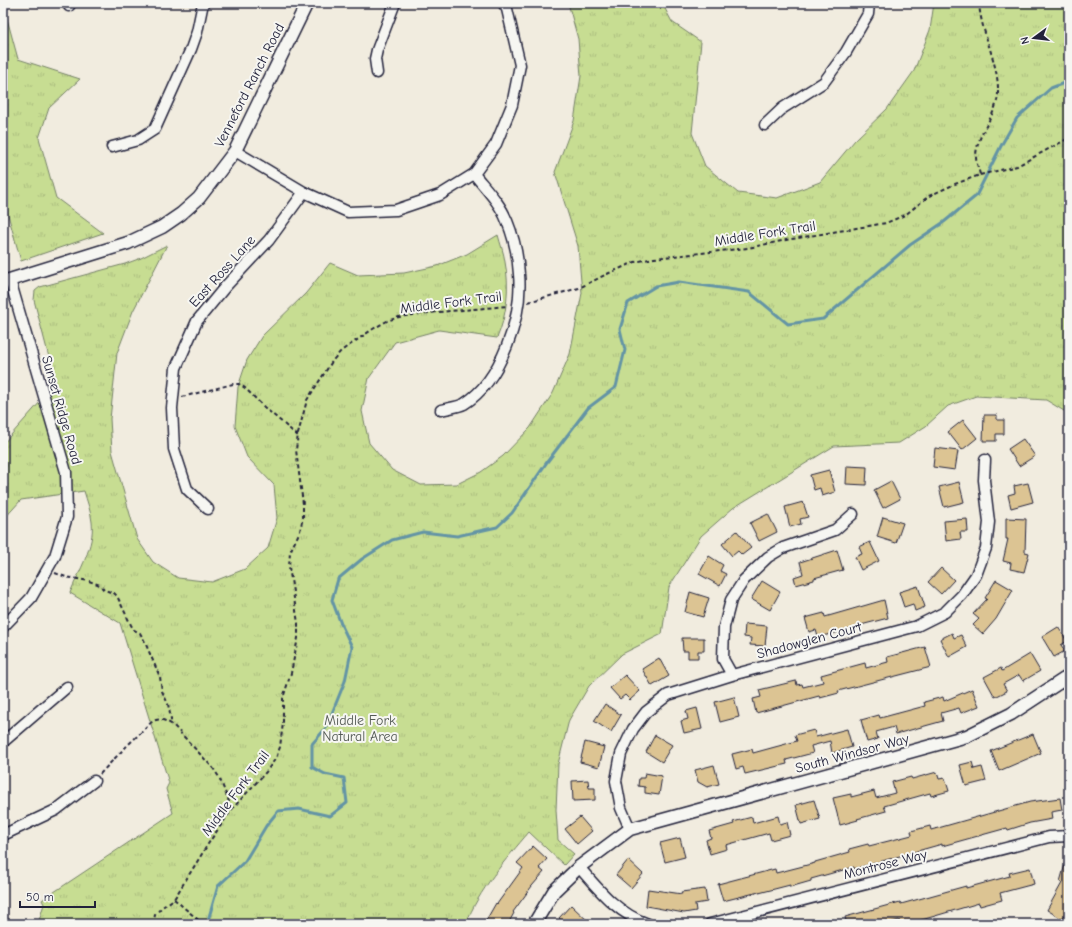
<svg xmlns="http://www.w3.org/2000/svg" width="1072" height="927" font-family="'Comic Neue',sans-serif">
<style>
.grass{fill:url(#grass-tufts);stroke:#748066}
.lines{fill:none;stroke-linecap:round;stroke-linejoin:round}
.stream{stroke:#6494a5;stroke-width:3}
.building{fill:#dcc493;stroke:#22223b}
.minor-casing{stroke:#22223b;stroke-width:13}
.tertiary-casing{stroke:#22223b;stroke-width:15}
.path{stroke:#22223b;stroke-width:2;stroke-dasharray:4 3;stroke-linecap:butt}
.minor{stroke:#f6f6f2;stroke-width:10}
.tertiary{stroke:#f6f6f2;stroke-width:12}
.labels{text-anchor:middle;stroke-width:4;stroke-linejoin:round;paint-order:stroke}
.street-label{font-size:14px;fill:#22223b;stroke:#f6f6f2}
.park-label{font-size:14px;fill:#545a55;stroke:#f6f6f2}
</style>
<defs>
<pattern id="grass-tufts" width="24" height="20" patternUnits="userSpaceOnUse"><rect width="24" height="20" fill="#c7dd92"/><path d="M3 7l-1-3M5 7V3M7 7l1-3M15 17l-1-3M17 17v-4M19 17l1-3" fill="none" stroke="#abbd7f"/></pattern>
</defs>
<rect width="100%" height="100%" fill="#f1ecdf"/>
<filter id="ink" filterUnits="userSpaceOnUse"><feTurbulence type="fractalNoise" baseFrequency=".025" numOctaves="2"/><feDisplacementMap in="SourceGraphic" scale="8" xChannelSelector="R" yChannelSelector="G"/><feConvolveMatrix kernelMatrix="1 2 1 2 8 2 1 2 1" color-interpolation-filters="sRGB"/></filter>
<g filter="url(#ink)">
<path class="grass" d="M568,3H662L672,22L701,42L692,133L705,166L738,193L777,198L820,182L855,140L887,109L914,71L930,30L934,3H1069V414L1046,400L976,396L948,406L926,426L899,443L834,446L733,508L701,536L669,587L662,634L622,654L589,686L569,720L558,764L556,810L558,840L574,854L564,865L529,832C506,859 478,891 466,924H38L44,904L42,900L173,813L166,789L169,783L120,623L70,593C79,571 95,546 92,522C91,512 87,501 84,491L21,500L3,520V444L56,384L34,300L35,291L40,287L125,264L141,258L167,245L133,311L117,353L110,419L112,451L137,539L153,562L178,578L212,582L245,569L268,548L277,518L274,485L247,457L235,426L238,387L247,360L262,336L306,293L330,263L358,275L404,273L437,266L467,254L498,235C500,243 504,253 505,262C510,287 507,315 497,338L439,330L395,342L369,378L362,411L369,443L392,470L421,485L457,484L481,472L503,456L530,428L553,393L570,354L582,293L578,246L555,172L574,121L581,76L578,39Z
M3,4L18,59L80,79L49,108L39,138L56,198L103,233L21,261L3,197Z"/>
<g class="lines">
<path class="stream" d="M207,924L218,886L245,861L266,826L278,811L299,809L330,816L347,803L344,778L325,774L312,767V744L326,728L345,681L352,647L341,624L332,600L338,579L362,559L392,540L423,532L457,536L497,527L512,513L547,462L588,408L616,387L625,350L620,329L628,303L656,286L679,282L749,292L788,324L823,319L910,245L944,222L976,196L1002,144L1017,118L1051,88L1069,81"/>
</g>
<path class="building" d="M984,415H997V420H1004V434H996V441H983Z
M963,420L977,438L962,450L948,432Z
M1023,439L1035,456L1019,466L1008,449Z
M935,448L958,451L955,470L933,467Z
M847,466L867,467L866,485L846,484Z
M829,470L835,492L822,496L820,488L814,490L810,475Z
M891,481L900,499L883,508L874,490Z
M959,482L964,502L944,507L939,487Z
M1028,483L1033,502L1011,508L1008,495L1015,493L1014,486Z
M803,502L808,517L800,519L801,524L790,527L785,507Z
M768,514L777,532L759,541L750,523Z
M883,517L903,523L896,543L877,537Z
M1006,518L1026,519L1025,552L1029,553L1024,572L1010,569L1011,563L1003,561L1008,539H1006Z
M967,519L968,532H960L961,539L946,541L944,521Z
M737,531L751,548L742,555L738,551L732,556L722,544Z
M870,542L879,561L861,570L855,557L862,554L859,547Z
M837,550L843,570L814,578V580L796,585L794,577L803,574L800,562Z
M709,556L723,565L720,571L726,574L720,586L699,574Z
M941,568L954,580L941,594L928,582Z
M996,580L1013,590L996,619L983,634L973,625L979,619L973,614L987,599L985,598Z
M762,581L780,592L770,610L751,599Z
M918,586L925,607L915,611L913,604L904,607L899,592Z
M690,592L709,598L703,617L685,612Z
M884,600L888,618L857,626V628L818,637L816,630L809,632L805,618L824,613L825,617Z
M745,624L767,626L765,646L750,645L751,638L744,637Z
M1058,627L1067,641L1061,645L1065,651L1054,657L1042,637Z
M952,633L954,638L961,635L967,647L949,657L940,639Z
M682,638H704V651H698V658H688V651H683Z
M925,647L931,667L838,691L839,693L820,698L819,696L756,713L753,699L761,697L759,690L796,681L797,685L802,684L803,687L823,682L821,675L865,663L866,668L888,662L887,657Z
M1030,654L1040,671L1023,681L1019,675L1003,684L1007,691L995,697L984,677L1001,668L1002,671Z
M659,658L669,676L652,686L642,669Z
M625,675L640,691L630,700L625,695L620,699L610,688Z
M972,689L979,706L961,713L959,708L941,713L943,721L896,734L894,727L876,732L878,739L867,742L861,720L879,715L880,718L925,706L924,702L943,697L944,701Z
M734,697L739,717L720,722L715,702Z
M605,704L621,715L611,732L594,721Z
M697,708L702,729L684,733L681,721L688,719L686,711Z
M847,729L852,747L832,753L830,741L811,746L813,753L786,760L787,764L745,774L743,767L736,769L732,754L752,749L753,753L797,741L795,735L814,730L816,737Z
M1033,734L1041,753L999,771L991,751Z
M655,735L672,745L662,762L646,752Z
M585,742L604,747L599,767L580,762Z
M972,762L974,769L982,767L986,781L966,786L960,765Z
M714,765L719,784L707,787L698,782L695,770Z
M937,772L939,779L945,778L949,791L931,796L930,793L884,806L886,811L857,819L858,820L840,825L833,798L851,794V797L874,791L876,798L895,793L892,782L911,777L912,779Z
M645,773L662,776L659,795L645,793V787L638,786L639,778H644Z
M588,780L589,788H595V800L573,801L572,781Z
M1060,798L1062,810L1051,812L1052,819L1030,823L1008,830L1007,828L942,846V844L854,869V867L811,879V881L790,887V885L759,893V892L723,901L718,884L775,869L776,873L815,863V862L850,852L849,849L868,844L869,846L912,835L911,831L930,826L931,830L1030,802Z
M814,800L820,819L801,824L796,805Z
M778,816L780,824L787,822L790,835L771,840L769,833L726,845L727,849L710,854L706,840L711,838L709,831L734,824L733,822L752,817L753,823Z
M580,817L592,831L577,844L565,829Z
M680,838L685,857L665,862L660,843Z
M533,846L547,859L539,868L544,872L532,886L513,912L514,913L508,924H484L496,903L497,904L523,868L517,863Z
M1067,857L1069,858V908L1062,919L1047,910L1062,883L1060,882Z
M628,860L643,874L631,888L616,875Z
M1030,868L1034,884L1000,893L1002,900L980,906L979,903L908,924H900L899,920L885,924H847L845,917L900,902L901,904L966,886V888L1010,876L1009,873Z
M648,889L682,894L681,892L705,889L707,902L695,904L696,911L684,913L646,906Z
M571,905L591,924H565L559,918Z"/>
<g class="lines">
<defs>
<path id="minor" d="M69,6L71,3
M377,73L375,59L377,50L395,3
M765,125L783,108L824,82L846,52L868,14L869,3
M112,147L138,140L155,129L191,49L197,32L203,3
M235,151L304,192L348,212L396,210L440,195L474,174L496,144L512,105L520,65L507,9L503,3
M441,410C448,408 458,407 464,404C501,381 523,316 519,274C518,257 514,238 507,221C500,203 486,189 474,174
M208,509L187,489L174,449L172,408L176,368L197,321L225,287L269,240L304,192
M3,627L31,598L55,556L67,517L66,472L10,280
M732,675L723,659L724,627L731,600L744,580L768,557L783,548L835,530L853,514
M3,742L67,687
M630,829L621,808L616,781L621,754L633,729L646,712L668,695L732,675L917,626L945,612L962,595L976,575L986,548L989,522L984,480L985,460
M3,835L56,810L94,781
M579,867C599,890 618,914 648,924
M710,924L1049,837L1069,836"/>
<path id="tertiary" d="M3,282L128,243L162,227L181,214L199,198L235,151L307,3
M534,924L554,891L579,867L630,829L967,736L1011,714L1069,676"/>
</defs>
<use href="#minor" class="minor-casing"/>
<use href="#tertiary" class="tertiary-casing"/>
<path class="path" d="M980,175L1017,166L1069,138
M528,302L579,288L607,274L635,262L654,258L748,248L786,240L886,223L905,215L929,196L955,184L980,175C979,169 976,163 976,157C976,133 997,117 998,93C999,62 981,34 979,3
M182,397L233,384H239L245,388L264,407L298,436
M55,573L66,577L89,581L100,585L104,590L114,593L117,596L131,625L134,630L140,633L144,640L160,677L162,691L168,704L171,719V724
M100,774C114,759 128,744 144,730C148,726 150,722 156,720C162,718 167,722 173,725L213,768L219,777L232,809
M174,899L203,924
M153,924L155,915L161,908L174,899L210,841L232,809L266,772L276,758L280,747L283,723V698L291,673L298,638V623L289,567L290,552L300,531L303,517V504L296,450L298,434L307,400L333,360L341,351L373,329L387,321L399,317L428,313L508,306"/>
<use href="#minor" class="minor"/>
<use href="#tertiary" class="tertiary"/>
</g>
</g>
<g class="labels">
<g class="street-label">
<text transform="translate(249 85) rotate(-63)" y="5">Venneford Ranch Road</text>
<text transform="translate(765 233) rotate(-9)" y="5">Middle Fork Trail</text>
<text transform="translate(222 271) rotate(-48)" y="5">East Ross Lane</text>
<text transform="translate(451 302) rotate(-7)" y="5">Middle Fork Trail</text>
<text transform="translate(62 410) rotate(74)" y="5">Sunset Ridge Road</text>
<text transform="translate(809 640) rotate(-15)" y="5">Shadowglen Court</text>
<text transform="translate(852 753) rotate(-15)" y="5">South Windsor Way</text>
<text transform="translate(235 793) rotate(-53)" y="5">Middle Fork Trail</text>
<text transform="translate(885 864) rotate(-14)" y="5">Montrose Way</text>
</g>
<g class="park-label">
<text x="360" y="725">Middle Fork<tspan x="360" dy="16">Natural Area</tspan></text>
</g>
</g>
<rect width="1072" height="927" fill="none" stroke="#f6f6f2" stroke-width="16"/>
<rect x="8" y="8" width="1056" height="911" fill="none" stroke="#22223b" stroke-width="1.5" filter="url(#ink)"/>
<g transform="translate(1034 38) rotate(255)" stroke="#f6f6f2" stroke-width="3" paint-order="stroke">
<path d="M0-3L7 15L0 10L-7 15Z" fill="#22223b"/>
<text y="-6" font-size="11" font-weight="bold" text-anchor="middle" fill="#22223b">N</text>
</g>
<path d="M20 901v6h75v-6" fill="none" stroke="#22223b" stroke-width="2"/>
<text x="26" y="901" font-size="12" fill="#22223b" stroke="#f6f6f2" stroke-width="3" paint-order="stroke">50 m</text>
</svg>
